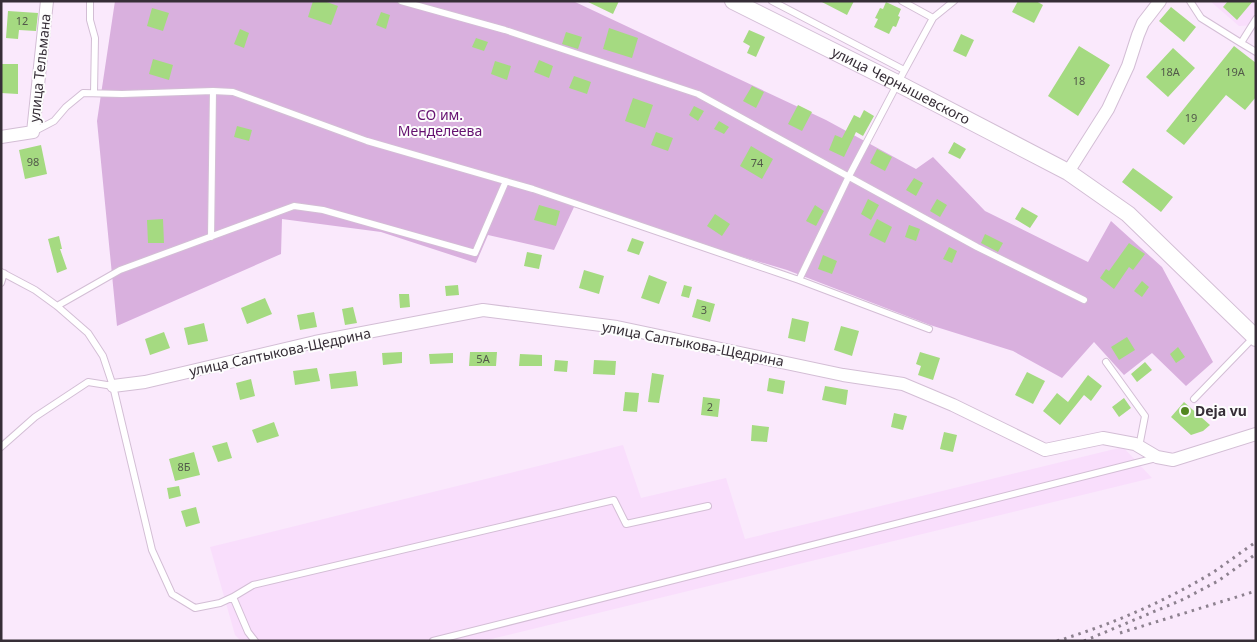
<svg xmlns="http://www.w3.org/2000/svg" width="1257" height="642" font-family="'Noto Sans',sans-serif">
<style>
.built{fill:#f9defc}
.green{fill:#d9b0de}
.building{fill:#a5da81}
.lines{fill:none;stroke-linecap:round;stroke-linejoin:round}
.service-casing{stroke:#d3bed5;stroke-width:8}
.minor-casing{stroke:#d3bed5;stroke-width:14}
.tertiary-casing{stroke:#d3bed5;stroke-width:18}
.service{stroke:#fff;stroke-width:6}
.minor{stroke:#fff;stroke-width:12}
.tertiary{stroke:#fff;stroke-width:16}
.rail{stroke:#8d818f;stroke-width:3;stroke-dasharray:2.5 5;stroke-linecap:butt}
.poi-dot{fill:#51871f;stroke:#fdfdfd;stroke-width:2}
.labels{text-anchor:middle;stroke-width:4;stroke-linejoin:round;paint-order:stroke}
.number-label{font-size:11px;fill:#52594a}
.street-label{font-size:14px;fill:#362e37;stroke:#fdfdfd}
.park-label{font-size:14px;fill:#651170;stroke:#fdfdfd}
.poi-label{font-size:14px;font-weight:bold;fill:#362e37;stroke:#fdfdfd;text-anchor:start}
</style>
<rect width="100%" height="100%" fill="#fae9fc"/>
<path class="built" d="M1210,1H1256V25L1239,26Z
M623,445L641,498L726,478L745,539L1123,447L1152,478L483,641H241L235,635L210,547Z"/>
<path class="green" d="M115,1H573L826,120L916,169L933,157L985,211L1088,262L1111,221L1162,267L1213,362L1186,386L1152,353L1124,375L1094,342L1062,378L1013,351L930,325L787,270L574,207L554,250L488,235L476,263L381,232L282,219L281,254L117,326L97,121Z"/>
<path class="building" d="M313,1H324L338,6L331,25L308,17Z
M586,1H619L613,14Z
M820,1H854L847,15Z
M1018,1H1036L1043,5L1034,23L1012,12Z
M1228,1H1253L1237,20L1223,7Z
M886,2L901,9L898,16L900,17L896,27L893,26L889,34L874,27L878,19L875,18L880,8L883,9Z
M1171,7L1196,27L1184,42L1159,21Z
M152,8L169,13L163,31L147,26Z
M8,11L38,13L36,31L19,30L18,39L6,38Z
M381,12L390,15L386,29L376,25Z
M609,28L638,38L632,58L603,49Z
M240,29L249,33L244,48L234,44Z
M749,30L765,37L756,57L747,53L750,46L743,42Z
M566,32L582,37L578,49L562,44Z
M961,34L974,40L966,57L953,51Z
M476,38L488,42L484,51L472,47Z
M1079,46L1110,65L1078,116L1048,96Z
M1234,46L1256,63V97L1245,110L1226,95L1184,145L1166,131Z
M1173,48L1195,68L1168,97L1146,77Z
M153,59L173,65L169,80L149,74Z
M539,60L553,66L549,78L534,72Z
M495,61L511,66L507,80L491,74Z
M2,64H18V94L1,93Z
M574,76L591,82L587,94L569,88Z
M752,86L764,92L756,108L743,101Z
M633,98L653,105L645,128L625,121Z
M798,105L812,112L802,131L788,124Z
M694,106L704,111L698,121L689,115Z
M864,110L874,116L863,136L856,132L844,157L829,150L835,135L842,138L854,115L860,118Z
M719,121L729,127L724,134L714,129Z
M237,126L252,130L249,141L234,137Z
M656,132L673,138L668,151L651,145Z
M954,142L966,149L960,159L948,153Z
M41,145L47,174L25,179L19,150Z
M751,146L773,159L762,179L740,166Z
M877,149L892,157L885,171L870,163Z
M1133,168L1173,197L1161,212L1122,182Z
M914,178L923,183L916,196L906,190Z
M868,199L879,205L871,220L861,214Z
M937,199L947,205L940,217L930,211Z
M539,205L560,211L556,226L534,220Z
M815,205L824,211L816,226L806,221Z
M1022,207L1038,216L1030,228L1015,219Z
M715,214L730,224L722,236L707,226Z
M163,219L164,243H148L147,220Z
M877,219L892,227L885,243L869,235Z
M909,225L920,229L916,241L905,237Z
M985,234L1003,243L998,252L981,243Z
M59,236L62,249H60L67,269L57,273L48,239Z
M632,238L644,242L639,255L627,251Z
M1129,243L1145,254L1133,270L1129,267L1114,289L1100,278L1106,269L1109,271Z
M949,247L957,251L952,263L943,259Z
M527,252L542,255L539,269L524,266Z
M823,255L837,261L832,274L818,269Z
M584,270L604,276L599,294L579,288Z
M649,275L667,282L659,304L641,298Z
M1142,281L1149,287L1142,297L1134,291Z
M458,285L459,295L446,296L445,286Z
M684,285L692,287L689,298L681,296Z
M399,294H409L410,307L400,308Z
M265,298L272,314L247,324L241,308Z
M697,299L715,304L710,322L692,317Z
M353,307L357,323L345,325L342,309Z
M314,312L317,327L300,330L297,315Z
M792,318L809,322L805,342L788,338Z
M204,323L208,341L188,345L184,328Z
M841,326L859,331L852,356L834,350Z
M164,332L170,348L150,355L145,339Z
M1127,337L1135,350L1119,360L1111,347Z
M1178,347L1185,357L1176,363L1170,354Z
M402,352V363L383,365L382,353Z
M470,352H497L496,366H469Z
M920,352L940,358L933,380L918,375L921,366L916,364Z
M453,353V363L430,364L429,354Z
M520,354L542,355V366H519Z
M555,360L568,361L567,372L554,371Z
M594,360L616,361L615,375L593,374Z
M1145,362L1152,370L1137,382L1131,374Z
M317,368L320,381L295,385L293,371Z
M356,371L358,386L331,389L329,374Z
M1027,372L1045,381L1033,404L1015,395Z
M652,373L664,375L659,403L648,402Z
M1088,375L1102,386L1091,401L1084,395L1060,425L1043,411L1057,393L1068,402Z
M769,378L785,381L783,394L767,391Z
M251,379L255,396L240,400L236,383Z
M825,386L848,390L846,405L822,400Z
M625,392L639,393L637,412L623,411Z
M703,397L720,399L718,417L701,415Z
M1124,398L1131,408L1119,417L1112,407Z
M1184,402L1210,425L1203,431L1191,435L1171,417Z
M894,413L907,416L903,430L891,427Z
M274,422L279,436L257,443L252,430Z
M752,425L769,427L767,442L751,441Z
M944,432L957,435L953,452L940,449Z
M227,442L232,458L218,462L212,446Z
M194,452L200,475L175,481L169,459Z
M179,486L181,496L169,499L167,488Z
M196,507L200,523L186,527L181,511Z"/>
<g class="lines">
<defs>
<path id="service" d="M90,1V20L95,38L94,93
M401,1L505,30L698,94L977,247L1084,300
M772,1L904,70
M902,1L933,18
M1190,1L1201,18L1241,43
M1256,19L1241,43L1256,52
M33,132L54,121L66,107L83,93L122,94L213,91L233,92L367,141L533,189L799,280L929,329
M211,237L213,91
M1,272L35,290L57,306L88,333L103,356L113,386L152,550L172,594L195,608L220,603L233,597L248,632L255,641
M799,280L849,176L902,75L933,18L954,1
M1,283L4,273
M57,306L120,270L294,206L323,210L475,253L506,181
M1106,362L1145,416L1139,447
M1194,399L1254,337
M1,447L35,417L88,382L113,386
M233,597L253,585L614,500L626,524L708,506
M433,641L1156,458"/>
<path id="minor" d="M1,137L33,132L47,1
M1068,172L1108,109L1128,66L1138,35L1143,23L1160,1
M113,386L145,382L315,342L483,310L617,327L843,375L903,384L953,405L1045,450L1103,438L1135,444L1157,457L1173,460L1256,434"/>
<g id="tertiary">
<path id="s1" d="M733,1L897,83L1068,172L1128,214L1256,338"/>
</g>
</defs>
<use href="#service" class="service-casing"/>
<use href="#minor" class="minor-casing"/>
<use href="#tertiary" class="tertiary-casing"/>
<use href="#service" class="service"/>
<use href="#minor" class="minor"/>
<use href="#tertiary" class="tertiary"/>
<path class="rail" d="M1120,633L1256,591
M1057,641C1110,625 1164,602 1212,573C1227,563 1241,552 1256,542
M1084,641L1184,599L1218,581L1256,554"/>
</g>
<circle class="poi-dot" cx="1185" cy="411" r="5"/>
<g class="labels">
<g class="number-label">
<text x="22" y="25">12</text>
<text x="1170" y="76">18А</text>
<text x="1235" y="76">19А</text>
<text x="1079" y="85">18</text>
<text x="1191" y="122">19</text>
<text x="33" y="166">98</text>
<text x="757" y="167">74</text>
<text x="704" y="314">3</text>
<text x="483" y="363">5А</text>
<text x="710" y="411">2</text>
<text x="184" y="471">8Б</text>
</g>
<g class="street-label">
<text transform="translate(40 68) rotate(-84)" y="5">улица Тельмана</text>
<text dy="5" stroke="none"><textPath href="#s1" startOffset="188">улица Чернышевского</textPath></text>
<text transform="translate(693 344) rotate(11)" y="5">улица Салтыкова-Щедрина</text>
<text transform="translate(280 352) rotate(-12)" y="5">улица Салтыкова-Щедрина</text>
</g>
<g class="park-label">
<text x="440" y="120">СО им.<tspan x="440" dy="16">Менделеева</tspan></text>
</g>
<g class="poi-label">
<text x="1195" y="416">Deja vu</text>
</g>
</g>
<rect width="1257" height="642" fill="none" stroke="#362e37" stroke-width="5"/>
</svg>
